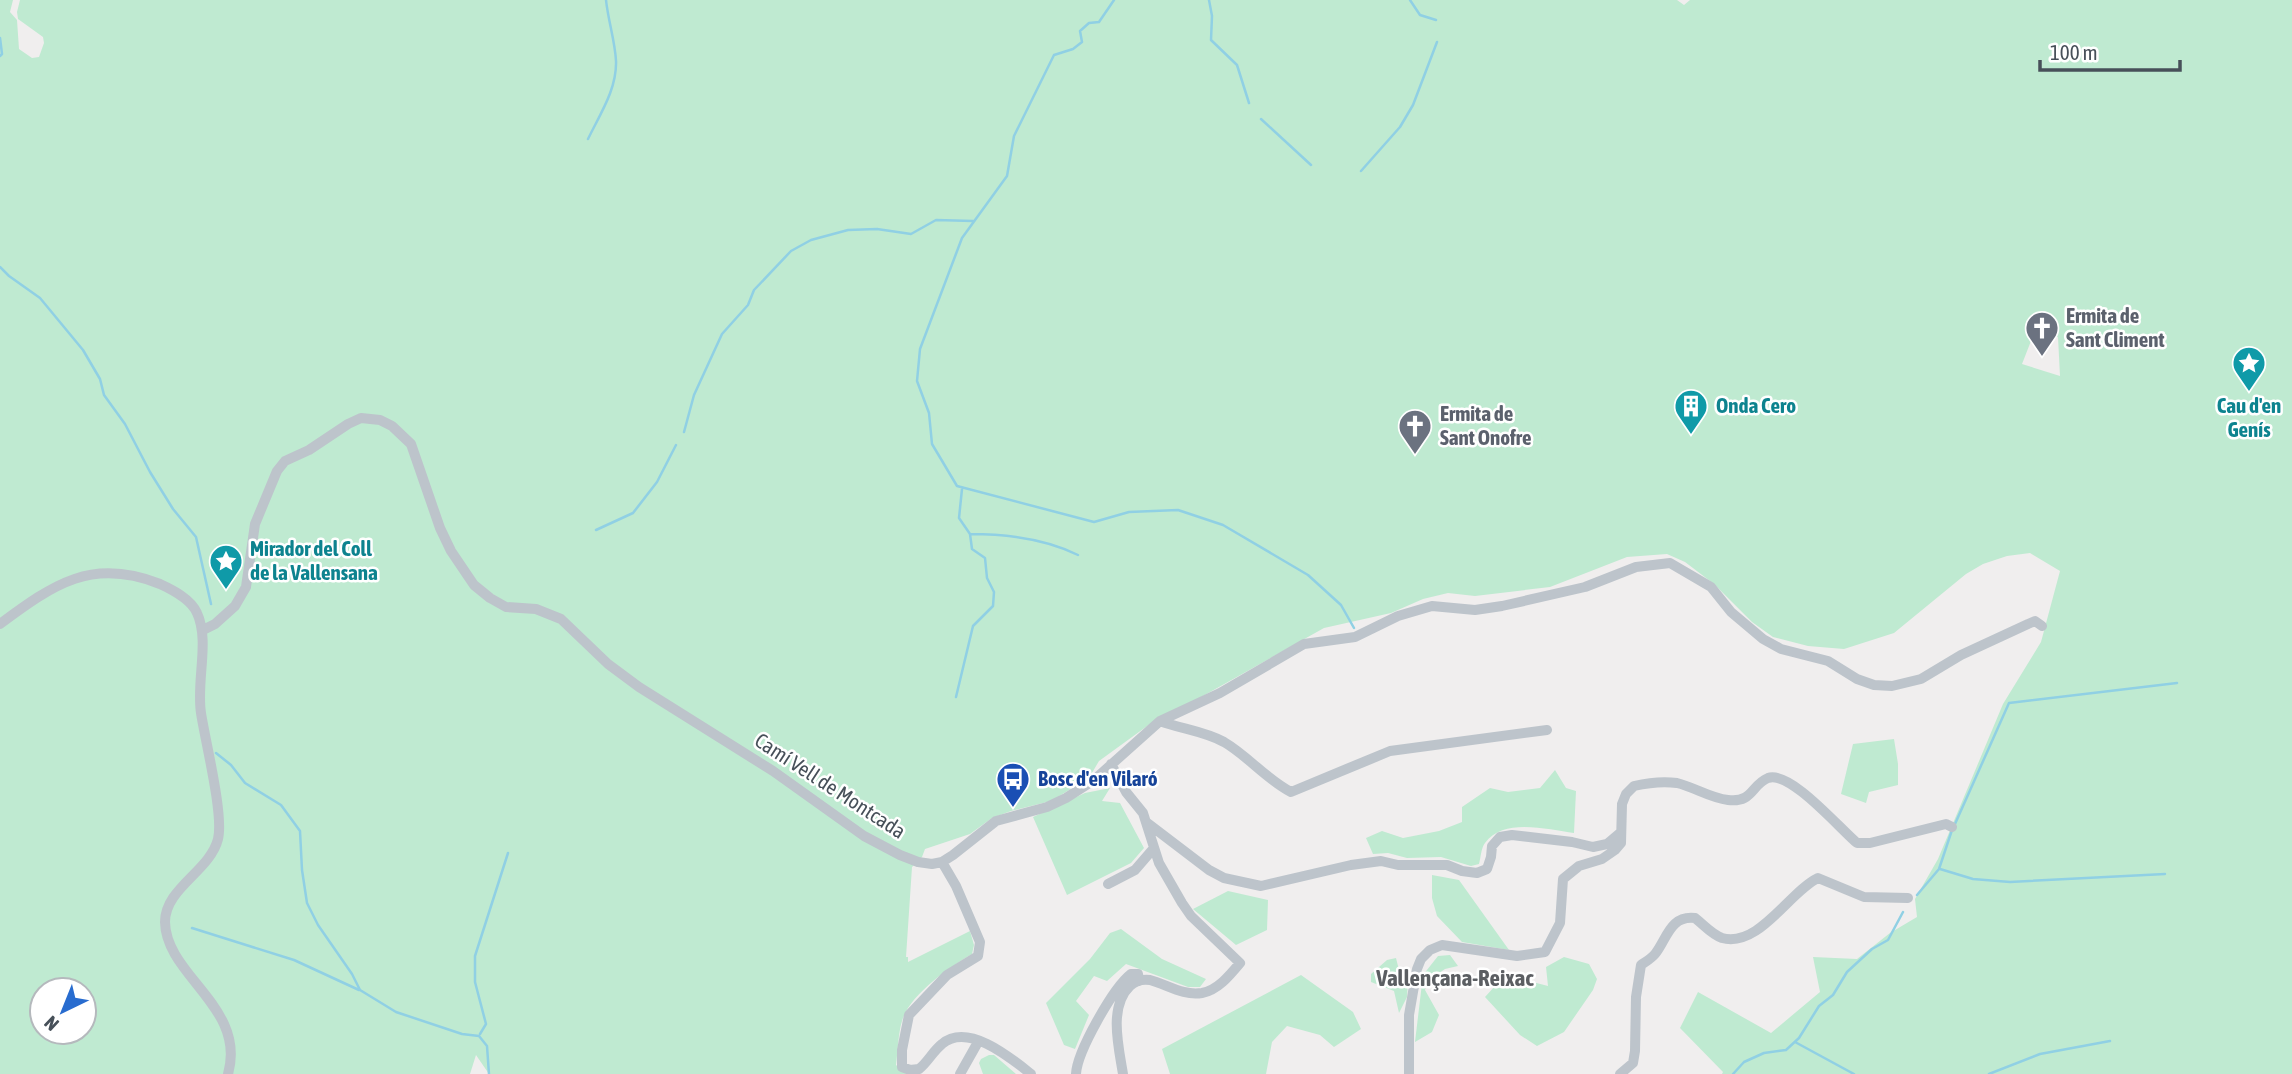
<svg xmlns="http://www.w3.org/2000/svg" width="2292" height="1074" font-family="'Asap Condensed',sans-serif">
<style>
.green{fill:#bfead1;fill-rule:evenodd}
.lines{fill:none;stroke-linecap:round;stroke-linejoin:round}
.stream{stroke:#90d0e4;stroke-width:2.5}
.minor{stroke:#bdc4cb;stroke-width:10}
.labels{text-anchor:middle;stroke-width:5;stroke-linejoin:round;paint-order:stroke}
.worship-label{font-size:21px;font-weight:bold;fill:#5b616d;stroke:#fff;text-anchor:start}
.culture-label{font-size:21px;font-weight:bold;fill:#0d838f;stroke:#fff;text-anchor:start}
.transit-label{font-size:21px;font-weight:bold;fill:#164399;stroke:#fff;text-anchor:start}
.street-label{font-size:21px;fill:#475059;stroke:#fff}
.neighbourhood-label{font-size:23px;font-weight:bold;fill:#5b5e62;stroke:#fff}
</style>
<rect width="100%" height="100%" fill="#f0eeee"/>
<path class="green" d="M0,0H13L10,12L17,20L19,49L32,58L39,57L44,43L43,37L18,19L17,12L20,0H1677L1684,5L1690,0H2292V1074H1722L1723,1072L1680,1028L1698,992L1771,1033L1820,992L1813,957L1857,959L1890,933L1917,917L1915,899L1938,859L2003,704L2041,642L2060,571L2030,553L2007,556L1983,564L1966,574L1894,633L1844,649L1808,646L1773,637L1752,622L1714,584L1685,562L1667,554L1627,557L1550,587L1475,596L1448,593L1423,599L1391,613L1324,628L1194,701L1161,716L1099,761L1089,778L1051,801L1011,811L992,818L970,834L925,849L922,857L912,867L906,957H908V962L970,931L974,945L972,954C950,967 910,994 902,1021C898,1034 898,1051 896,1065L907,1074H489L476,1055L470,1074H0ZM2058,337L2060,376L2022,364L2031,341ZM42,990H84V1032H42Z
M1894,739L1898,764V785L1869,792L1866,803L1841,794L1853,744Z
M1555,770L1566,788L1576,791L1574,833C1548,830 1504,817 1485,843C1481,848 1481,857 1479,864L1471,866L1441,857L1407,858L1388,853L1373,854L1366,838L1382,831L1403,838L1439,831L1462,822V807L1490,788L1508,792L1540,788Z
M1110,788L1102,801L1120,803L1144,848L1131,863L1067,895L1033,817L1085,793Z
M1432,875L1459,880L1509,950L1462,942L1437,916L1432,898Z
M1228,891L1268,900L1267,930L1236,945L1193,909Z
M1121,929L1162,959L1206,979L1200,987H1188L1126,964L1107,981L1094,976L1076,1001L1089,1015L1075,1049L1064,1045L1046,1003L1090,959L1110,933Z
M1450,955L1458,966L1445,969L1427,981L1425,990L1439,1015L1432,1032L1415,1042L1423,975L1438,956Z
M1564,957L1589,964L1597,979L1593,990L1564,1032L1537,1046L1520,1035L1485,997L1505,975L1548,986L1546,967Z
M1396,958L1402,982L1408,981L1407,997L1399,1013L1394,991L1371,982V974L1387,960Z
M1301,975L1353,1012L1361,1029L1334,1047L1320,1035L1287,1026L1272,1042L1266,1074H1170L1162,1049Z
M989,1055H994L1016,1074H983L979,1063L981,1059Z"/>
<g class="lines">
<path class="stream" d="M1114,0L1099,22L1089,23L1080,31L1082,42L1073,49L1054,55L1014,136L1007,176L962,238L920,349L917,381L929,413L932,444L957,486L1094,522L1129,512L1178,510L1223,525L1308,575L1341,605L1354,628
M1209,0L1212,16L1211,40L1237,65L1249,103
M1410,0L1420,15L1436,20
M0,38L2,54L0,56
M1261,119L1311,165
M588,139C600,114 617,89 616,61C615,41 608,20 606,0
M1361,171L1400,127L1413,105L1437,42
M0,267L9,276L40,298L83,350L100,379L104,395L125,424L150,472L173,509L196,537L211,604
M684,432L694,395L722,334L748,305L754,290L791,251L811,240L848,230L877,229L911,234L936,220L973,221
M596,530L633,513L657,482L676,445
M970,534C1005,534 1046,539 1078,555
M956,697L973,626L993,606L994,592L987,578L985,558L972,549L970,534L959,518L962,489
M216,753L231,765L245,783L281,805L300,831L302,870L307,903L318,925L352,974L360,990L396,1012L462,1034L479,1036L487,1046L489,1074
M1955,824L2009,703L2177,683
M1940,869L1973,879L2010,882L2165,874
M1917,895L1939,869L1952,830
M192,928L294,960L359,990
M480,1034L486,1024L475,982V956L508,853
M1795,1042L1854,1074
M1733,1074L1744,1062L1764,1053L1786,1050L1799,1038L1819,1006L1833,995L1847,972L1872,949L1888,940L1903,912
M1989,1074L2040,1054L2110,1041"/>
<path class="minor" d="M0,624C54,584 92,557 160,584C173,590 191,599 197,613C210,641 196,681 201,713C205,740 224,815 218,839C210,871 165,888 165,922C166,976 247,1007 228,1074
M203,630L215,624L235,606L246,587L255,524L277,471L285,461L309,450L348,424L361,418L380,420L392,426L411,444L440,528L451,551L474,585L490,598L506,607L536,609L561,619L608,664L639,687L773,771L864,836L900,855L918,862L932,864L942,862L953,855L996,821L1047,807L1066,798L1094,780L1160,721L1220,693L1304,644L1355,637L1398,616L1432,606L1475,610L1502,606L1585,587L1636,567L1670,563L1711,587L1731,612L1763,639L1781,649L1828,661L1857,679L1874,685L1892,686L1921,679L1961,655L2028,624L2035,621L2042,626
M1160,721C1181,729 1204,731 1224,742C1248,756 1266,779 1291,792L1390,751L1547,730
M1111,764L1126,792L1143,813L1159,863L1182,903L1191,916L1240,963C1230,975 1218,990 1202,993C1183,996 1168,985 1150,980C1143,979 1135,981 1130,986C1108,1007 1119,1048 1123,1074
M1146,822L1209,870L1224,878L1261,886L1351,865L1381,861L1398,865H1447L1462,871L1477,873L1487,869L1491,857L1492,846L1500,837L1512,835L1572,842L1593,847L1607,844L1620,833
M942,862L956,886L980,942L978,956L947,975L909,1015L902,1050V1067L910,1070L919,1069C928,1062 933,1051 942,1044C968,1022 1011,1058 1031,1074
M1108,884L1135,870L1154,848
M960,1074L978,1042
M1076,1074C1077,1052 1113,988 1131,974H1138L1139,981
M1409,1074V1015L1417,969L1421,959L1430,950L1442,945L1517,956L1545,952L1560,923L1563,879L1579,866L1602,859L1615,850L1621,843L1622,804L1626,794L1634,786C1647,783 1663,781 1677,783C1694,787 1710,798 1728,800C1753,803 1751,785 1768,778C1790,770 1840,829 1857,843H1870L1946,824L1952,827
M1620,1074L1633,1063L1635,1051L1636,997L1641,965C1645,962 1651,959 1655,954C1667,939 1670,915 1695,918C1704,925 1711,934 1722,938C1759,948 1789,892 1818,878L1864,897L1908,898"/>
</g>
<defs>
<symbol id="church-pin" viewBox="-11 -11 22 30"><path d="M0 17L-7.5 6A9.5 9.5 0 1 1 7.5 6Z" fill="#6b7280" stroke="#fff"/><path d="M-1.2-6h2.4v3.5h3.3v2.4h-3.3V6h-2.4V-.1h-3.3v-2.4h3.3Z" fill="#fff"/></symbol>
<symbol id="sight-pin" viewBox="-11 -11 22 30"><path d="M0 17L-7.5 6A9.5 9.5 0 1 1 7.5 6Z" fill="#0f9aa8" stroke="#fff"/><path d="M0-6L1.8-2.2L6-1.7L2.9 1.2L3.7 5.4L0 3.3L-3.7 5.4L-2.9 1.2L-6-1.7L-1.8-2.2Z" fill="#fff"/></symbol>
<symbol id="building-pin" viewBox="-11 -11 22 30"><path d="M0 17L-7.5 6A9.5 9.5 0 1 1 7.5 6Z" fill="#0f9aa8" stroke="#fff"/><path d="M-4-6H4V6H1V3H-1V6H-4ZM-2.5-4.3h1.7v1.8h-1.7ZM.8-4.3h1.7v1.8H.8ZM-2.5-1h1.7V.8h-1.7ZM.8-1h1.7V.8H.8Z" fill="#fff"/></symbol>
<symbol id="bus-pin" viewBox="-11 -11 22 30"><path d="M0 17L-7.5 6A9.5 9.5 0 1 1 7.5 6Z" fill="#1a4fb4" stroke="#fff"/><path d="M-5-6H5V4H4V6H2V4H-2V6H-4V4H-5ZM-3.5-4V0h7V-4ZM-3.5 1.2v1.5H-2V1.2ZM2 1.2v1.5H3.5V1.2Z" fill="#fff"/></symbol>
</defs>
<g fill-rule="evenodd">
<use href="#church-pin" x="2023" y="309" width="38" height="52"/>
<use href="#sight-pin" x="2230" y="344" width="38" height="52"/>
<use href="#building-pin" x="1672" y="387" width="38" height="52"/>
<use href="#church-pin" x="1396" y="407" width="38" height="52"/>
<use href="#sight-pin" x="207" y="542" width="38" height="52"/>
<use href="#bus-pin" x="994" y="760" width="38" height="52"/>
</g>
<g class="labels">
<g class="worship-label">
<text x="2066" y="323">Ermita de<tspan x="2066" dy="24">Sant Climent</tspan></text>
<text x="1440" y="421">Ermita de<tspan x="1440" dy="24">Sant Onofre</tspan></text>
</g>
<g class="culture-label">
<text x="1716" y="413">Onda Cero</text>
<text x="2249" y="413" text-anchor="middle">Cau d'en<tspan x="2249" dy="24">Genís</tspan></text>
<text x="250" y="556">Mirador del Coll<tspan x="250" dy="24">de la Vallensana</tspan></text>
</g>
<g class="transit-label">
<text x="1038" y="786">Bosc d'en Vilaró</text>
</g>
<g class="street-label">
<text transform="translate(830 786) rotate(33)" y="7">Camí Vell de Montcada</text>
</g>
<g class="neighbourhood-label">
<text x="1455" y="986">Vallençana-Reixac</text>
</g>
</g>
<g transform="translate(63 1011) rotate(223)"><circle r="33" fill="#ffffff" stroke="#b5b9bd" stroke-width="2"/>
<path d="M0-5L12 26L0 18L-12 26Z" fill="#286ccf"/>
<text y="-10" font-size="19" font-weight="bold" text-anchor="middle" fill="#475059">N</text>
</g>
<path d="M2040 60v10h140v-10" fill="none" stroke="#475059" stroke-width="3.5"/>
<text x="2050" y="60" font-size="21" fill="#475059" stroke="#ffffff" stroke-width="5" paint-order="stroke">100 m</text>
</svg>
